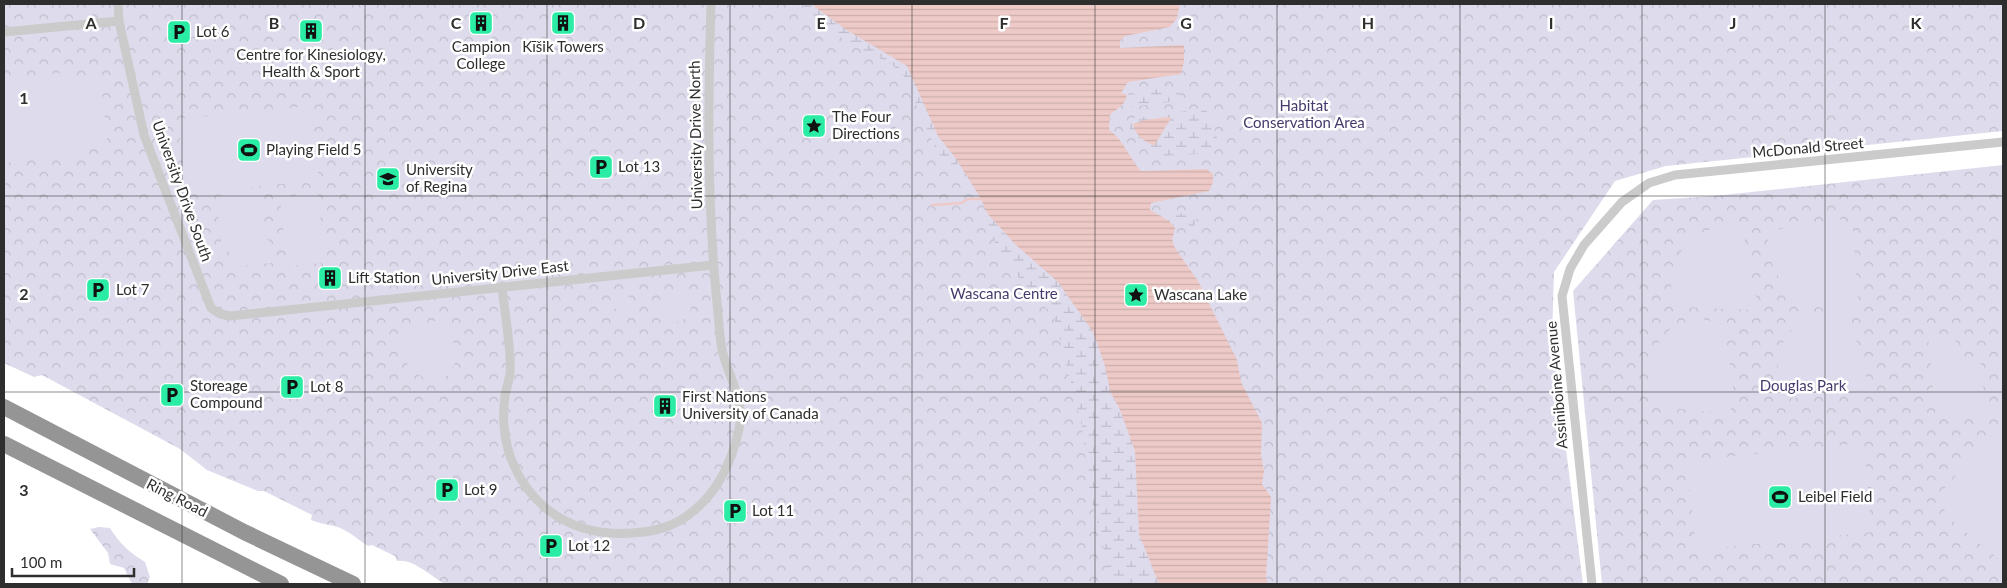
<svg xmlns="http://www.w3.org/2000/svg" width="2007" height="588" font-family="Lato,sans-serif">
<style>
.forest{fill:url(#forest-crowns)}
.wetland{fill:url(#wetland-marsh)}
.garden{fill:#dedbec}
.water{fill:url(#water-rules)}
.lines{fill:none;stroke-linecap:round;stroke-linejoin:round}
.stream{stroke:#edcac7;stroke-width:2.5}
.street{stroke:#cbcbcb;stroke-width:9}
.highway{stroke:#959595;stroke-width:16}
.grid{fill:none;stroke:#2e2e2e;stroke-width:1;stroke-opacity:0.55}
.labels{text-anchor:middle;stroke-width:5;stroke-linejoin:round;paint-order:stroke}
.poi-label{font-size:15px;fill:#2e2e2e;stroke:#fff;text-anchor:start}
.park-label{font-size:15px;fill:#463a6c;stroke:#fff}
.street-label{font-size:15px;fill:#2e2e2e;stroke:#fff}
.grid-label{font-size:16px;text-anchor:middle;font-weight:bold;fill:#2e2e2e;stroke:#fff;stroke-width:5;stroke-linejoin:round;paint-order:stroke}
</style>
<defs>
<pattern id="forest-crowns" width="20" height="18" patternUnits="userSpaceOnUse" patternTransform="scale(1.25)"><rect width="20" height="18" fill="#dedbec"/><path d="M2 6a3 3 0 1 1 6 0M12 15a3 3 0 1 1 6 0" fill="none" stroke="#bfbccb"/></pattern>
<pattern id="wetland-marsh" width="20" height="14" patternUnits="userSpaceOnUse" patternTransform="scale(1.25)"><rect width="20" height="14" fill="#dedbec"/><path d="M1 5h8M5 5V1M11 12h8M15 12V8" fill="none" stroke="#bfbccb"/></pattern>
<pattern id="water-rules" width="6" height="5" patternUnits="userSpaceOnUse" patternTransform="scale(1.25)"><rect width="6" height="5" fill="#edcac7"/><path d="M0 2.5h6" fill="none" stroke="#ccaeab"/></pattern>
</defs>
<rect width="100%" height="100%" fill="#fff"/>
<path class="forest" d="M4,4H2003V131L1666,166L1615,181L1554,272L1552,338L1583,584H445C432,577 413,558 397,561L395,556L372,545L368,546C358,540 346,528 334,526C325,524 319,523 311,520L312,515L264,491H258L207,470L180,449L42,375L34,377L4,363Z
M2003,165V584H1602L1573,291L1653,200L1714,196Z
M99,527L110,528C119,543 130,553 145,562L150,577L147,584H132L124,568L110,564L108,553L90,529Z"/>
<path class="wetland" d="M802,4H811L845,29L907,66L938,136L957,160L958,173L937,152L904,76L890,63L862,50L815,22Z
M1166,85L1176,88L1180,95L1176,101L1130,107L1124,103L1127,95L1147,93Z
M1202,109L1208,112L1217,135L1216,150L1189,155L1151,156L1130,130L1128,119Z
M987,213L1015,244L1058,282L1093,332L1105,366L1110,391L1120,410L1135,451L1139,534L1159,584H1116L1110,575L1089,490L1082,426L1054,317L1006,263L984,222Z
M1177,213L1193,214L1197,217L1194,226L1175,228L1169,221L1155,215Z"/>
<path class="garden" d="M76,71L77,76L100,74L108,147L84,150L85,154L4,163V79Z
M311,106L319,180L186,194L178,119Z
M260,191L265,240H269L272,263L230,267L229,251H222L216,196Z
M318,193L325,263L287,266L280,197Z
M1843,219L1853,229L1858,300L1822,308L1799,302L1783,285L1768,256V231Z
M1741,222L1757,302L1752,310L1679,307L1670,283L1676,258L1695,235L1727,223Z
M659 306a16 16 0 1 1 32 0a16 16 0 1 1-32 0Z
M615 306a10 10 0 1 1 20 0a10 10 0 1 1-20 0Z
M1847,304L1867,381L1858,393L1783,399L1777,370L1784,339L1803,317Z
M447,318L452,323L455,364L441,383C413,376 406,369 398,342L413,326Z
M1702,319L1724,324L1735,399L1729,414L1651,406C1649,377 1647,348 1672,328C1679,322 1693,321 1702,319Z
M1955,334L1958,359L1980,357L1986,413L1936,418L1928,337Z
M2003,424V563L1945,515L1942,491Z
M1864,443L1872,532L1696,550L1687,461Z"/>
<path class="water" d="M811,4H1180L1177,18L1170,27L1125,36L1120,41V48L1184,45V61L1181,74L1128,82L1121,93L1127,95L1124,103L1110,115L1109,130C1124,140 1129,158 1141,171L1206,169L1213,174V182L1209,191L1151,203L1150,210L1169,221L1175,228L1172,240L1175,248L1198,281L1237,360L1241,382L1262,423L1261,455L1264,471L1262,484L1271,497L1266,578L1268,584H1159L1139,534L1135,451L1120,410L1110,391L1105,366L1093,332L1058,282L1015,244L987,213L981,199L957,160L938,136L907,66L845,29Z
M1169,117L1171,118L1154,146C1142,140 1137,137 1133,124L1144,120Z"/>
<g class="lines">
<path class="stream" d="M932,205L961,203L968,199H981"/>
<path class="street" d="M118,4L119,21L144,135L211,308L220,314L230,316L713,265
M4,32L119,21
M502,286C504,311 512,350 510,374C509,381 506,389 505,396C502,416 504,437 510,456C530,510 575,537 632,533C653,532 676,526 692,512C718,492 732,461 739,429C745,402 730,379 723,354C719,338 719,320 717,303C707,203 708,104 711,4
M1592,584L1562,296L1570,269L1584,245L1622,202L1649,183L1675,175L2003,142"/>
<path class="highway" d="M4,407L244,532L353,584
M4,444L281,584"/>
</g>
<path class="grid" d="M182,4V584M365,4V584M547,4V584M730,4V584M912,4V584M1095,4V584M1277,4V584M1460,4V584M1642,4V584M1825,4V584M4,196H2003M4,392H2003"/>
<defs>
<symbol id="building-square" viewBox="-11 -11 22 22"><rect x="-9" y="-9" width="18" height="18" rx="4" fill="#2aeca4" stroke="#fff"/><path d="M-4-6H4V6H1V3H-1V6H-4ZM-2.5-4.3h1.7v1.8h-1.7ZM.8-4.3h1.7v1.8H.8ZM-2.5-1h1.7V.8h-1.7ZM.8-1h1.7V.8H.8Z" fill="#111"/></symbol>
<symbol id="parking-square" viewBox="-11 -11 22 22"><rect x="-9" y="-9" width="18" height="18" rx="4" fill="#2aeca4" stroke="#fff"/><path d="M-3.5-5.5H1a3.5 3.5 0 0 1 0 7H-1V5.5H-3.5ZM-1-3.4V-.6H.8a1.4 1.4 0 0 0 0-2.8Z" fill="#111"/></symbol>
<symbol id="sight-square" viewBox="-11 -11 22 22"><rect x="-9" y="-9" width="18" height="18" rx="4" fill="#2aeca4" stroke="#fff"/><path d="M0-6L1.8-2.2L6-1.7L2.9 1.2L3.7 5.4L0 3.3L-3.7 5.4L-2.9 1.2L-6-1.7L-1.8-2.2Z" fill="#111"/></symbol>
<symbol id="stadium-square" viewBox="-11 -11 22 22"><rect x="-9" y="-9" width="18" height="18" rx="4" fill="#2aeca4" stroke="#fff"/><path d="M0-5a6.5 5 0 1 0 0 10a6.5 5 0 1 0 0-10ZM-3.5-1.8h7v3.6h-7Z" fill="#111"/></symbol>
<symbol id="university-square" viewBox="-11 -11 22 22"><rect x="-9" y="-9" width="18" height="18" rx="4" fill="#2aeca4" stroke="#fff"/><path d="M0-5L7-2L0 1L-7-2ZM-4 1L0 2.5L4 1V4Q0 6-4 4Z" fill="#111"/></symbol>
</defs>
<g fill-rule="evenodd">
<use href="#building-square" x="467" y="9" width="28" height="28"/>
<use href="#building-square" x="549" y="9" width="28" height="28"/>
<use href="#building-square" x="297" y="17" width="28" height="28"/>
<use href="#parking-square" x="165" y="18" width="28" height="28"/>
<use href="#sight-square" x="800" y="112" width="28" height="28"/>
<use href="#stadium-square" x="235" y="136" width="28" height="28"/>
<use href="#parking-square" x="587" y="153" width="28" height="28"/>
<use href="#university-square" x="374" y="165" width="28" height="28"/>
<use href="#building-square" x="316" y="264" width="28" height="28"/>
<use href="#parking-square" x="84" y="276" width="28" height="28"/>
<use href="#sight-square" x="1122" y="281" width="28" height="28"/>
<use href="#parking-square" x="278" y="373" width="28" height="28"/>
<use href="#parking-square" x="158" y="381" width="28" height="28"/>
<use href="#building-square" x="651" y="392" width="28" height="28"/>
<use href="#parking-square" x="433" y="476" width="28" height="28"/>
<use href="#stadium-square" x="1766" y="483" width="28" height="28"/>
<use href="#parking-square" x="721" y="497" width="28" height="28"/>
<use href="#parking-square" x="537" y="532" width="28" height="28"/>
</g>
<g class="labels">
<g class="poi-label">
<text x="196" y="37">Lot 6</text>
<text x="481" y="52" text-anchor="middle">Campion<tspan x="481" dy="17">College</tspan></text>
<text x="563" y="52" text-anchor="middle">Kīšik Towers</text>
<text x="311" y="60" text-anchor="middle">Centre for Kinesiology,<tspan x="311" dy="17">Health &amp; Sport</tspan></text>
<text x="832" y="122">The Four<tspan x="832" dy="17">Directions</tspan></text>
<text x="266" y="155">Playing Field 5</text>
<text x="618" y="172">Lot 13</text>
<text x="406" y="175">University<tspan x="406" dy="17">of Regina</tspan></text>
<text x="348" y="283">Lift Station</text>
<text x="116" y="295">Lot 7</text>
<text x="1154" y="300">Wascana Lake</text>
<text x="190" y="391">Storeage<tspan x="190" dy="17">Compound</tspan></text>
<text x="310" y="392">Lot 8</text>
<text x="682" y="402">First Nations<tspan x="682" dy="17">University of Canada</tspan></text>
<text x="464" y="495">Lot 9</text>
<text x="1798" y="502">Leibel Field</text>
<text x="752" y="516">Lot 11</text>
<text x="568" y="551">Lot 12</text>
</g>
<g class="park-label">
<text x="1304" y="111">Habitat<tspan x="1304" dy="17">Conservation Area</tspan></text>
<text x="1004" y="299">Wascana Centre</text>
<text x="1803" y="391">Douglas Park</text>
</g>
<g class="street-label">
<text transform="translate(696 135) rotate(-91)" y="5">University Drive North</text>
<text transform="translate(1808 148) rotate(-5)" y="5">McDonald Street</text>
<text transform="translate(182 191) rotate(70)" y="5">University Drive South</text>
<text transform="translate(500 273) rotate(-6)" y="5">University Drive East</text>
<text transform="translate(1557 385) rotate(-95)" y="5">Assiniboine Avenue</text>
<text transform="translate(177 498) rotate(27)" y="5">Ring Road</text>
</g>
</g>
<g class="grid-label">
<text x="91" y="29">A</text>
<text x="274" y="29">B</text>
<text x="456" y="29">C</text>
<text x="639" y="29">D</text>
<text x="821" y="29">E</text>
<text x="1004" y="29">F</text>
<text x="1186" y="29">G</text>
<text x="1368" y="29">H</text>
<text x="1551" y="29">I</text>
<text x="1733" y="29">J</text>
<text x="1916" y="29">K</text>
<text x="24" y="104">1</text>
<text x="24" y="300">2</text>
<text x="24" y="496">3</text>
</g>
<rect width="2007" height="588" fill="none" stroke="#2e2e2e" stroke-width="10"/>
<path d="M12 568v8h122v-8" fill="none" stroke="#2e2e2e" stroke-width="2.5"/>
<text x="20" y="568" font-size="15" fill="#2e2e2e" stroke="#ffffff" stroke-width="4" paint-order="stroke">100 m</text>
</svg>
